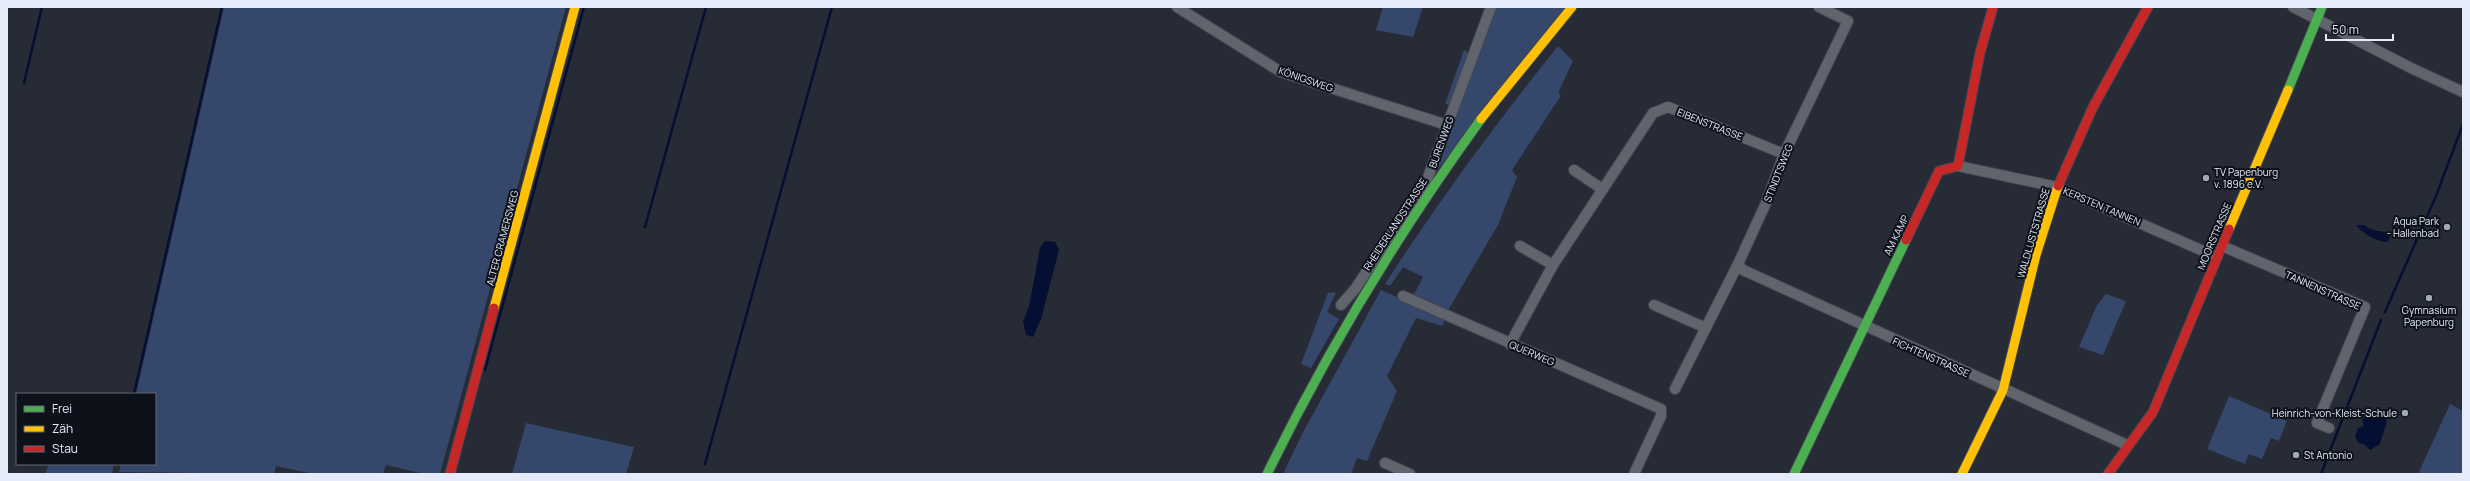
<svg xmlns="http://www.w3.org/2000/svg" width="2470" height="481" font-family="Manrope,sans-serif">
<style>
.green{fill:#36476c}
.water{fill:#050e33}
.lines{fill:none;stroke-linecap:round;stroke-linejoin:round}
.stream{stroke:#050e33;stroke-width:2.5}
.street-casing{stroke:#434751;stroke-width:12}
.fast-casing{stroke:#434751;stroke-width:11}
.slow-casing{stroke:#434751;stroke-width:11}
.jam-casing{stroke:#434751;stroke-width:11}
.street{stroke:#60646d;stroke-width:10}
.fast{stroke:#4caf50;stroke-width:9}
.slow{stroke:#ffc107;stroke-width:9}
.jam{stroke:#c62828;stroke-width:9}
.poi-dot{fill:#a2a8b4;stroke:#0d111a;stroke-width:1.5}
.labels{text-anchor:middle;stroke-width:4;stroke-linejoin:round;paint-order:stroke}
.street-label{font-size:10px;fill:#e5ebf8;stroke:#0d111a}
.poi-label{font-size:10px;fill:#e5ebf8;stroke:#0d111a;text-anchor:start}
</style>
<rect width="100%" height="100%" fill="#262b36"/>
<path class="green" d="M224,7H566L440,474H424L386,465L383,474H313L276,466L274,474L119,472L121,464H155V394H136Z
M1383,7H1423L1413,37L1376,30Z
M1494,7H1567L1431,178Z
M1558,46L1573,61L1559,91L1560,97L1512,170L1517,177L1498,225L1447,312L1412,298L1423,277L1403,267L1390,286L1385,284C1438,202 1496,123 1558,46Z
M1464,50L1469,53L1451,105L1445,104Z
M1381,290L1446,318L1442,326L1416,318L1387,376L1397,391L1367,461L1357,458L1351,474H1283L1302,434Z
M1336,292L1327,312L1339,319L1311,368L1301,364L1328,293Z
M2106,294L2126,301L2103,355L2079,347L2097,305Z
M2229,396L2287,421L2279,441L2271,438L2262,459L2249,454L2245,464L2207,449Z
M2450,404L2463,411V474H2418Z
M526,423L634,447L626,474H512Z
M49,464H114L112,474H45Z"/>
<path class="water" d="M2356,225H2364C2372,232 2381,230 2391,234L2388,242C2377,242 2363,234 2356,225Z
M1048,241L1055,242L1059,250L1041,319L1033,337L1026,335L1023,321L1029,307L1040,248L1044,242Z
M2366,411L2384,416L2387,421L2380,444L2370,450L2364,444L2359,443L2355,437L2358,428L2363,427L2364,424L2362,422Z"/>
<g class="lines">
<path class="stream" d="M24,83L42,7
M645,227L706,7
M2385,312L2436,196L2463,124
M485,370L584,7
M134,394L222,7
M705,464L832,7
M2321,474L2381,320"/>
<defs>
<path id="street" d="M1177,7L1281,72L1447,125
M2293,7L2411,68L2463,92
M1958,166L2057,187L2217,257
M1574,170L1602,189
M1520,246L1553,265
M2222,246L2365,307L2317,423L2329,428
M1738,264L1743,270L2127,445
M1403,296L1661,409V416L1634,474
M1341,305L1355,289L1427,180L1491,7
M1654,305L1706,328
M1510,344L1553,265L1653,113L1668,107L1784,154
M1675,389L1738,264L1766,203L1784,154L1848,21L1819,7
M1385,463L1410,474"/>
<path id="fast" d="M2288,90L2322,7
M1267,474C1328,349 1399,232 1481,119
M1794,474L1906,240"/>
<path id="slow" d="M1481,119L1572,7
M2229,229L2288,90
M494,308L575,7
M1962,474L2003,390L2036,255L2058,186"/>
<path id="jam" d="M2058,186L2093,107L2148,7
M1906,240L1939,171L1958,166L1980,53L1993,7
M450,474L494,308
M2108,474L2153,412L2229,229"/>
</defs>
<use href="#street" class="street-casing"/>
<use href="#fast" class="fast-casing"/>
<use href="#slow" class="slow-casing"/>
<use href="#jam" class="jam-casing"/>
<use href="#street" class="street"/>
<use href="#fast" class="fast"/>
<use href="#slow" class="slow"/>
<use href="#jam" class="jam"/>
</g>
<g class="poi-dot">
<circle cx="2206" cy="178" r="4"/>
<circle cx="2447" cy="227" r="4"/>
<circle cx="2429" cy="298" r="4"/>
<circle cx="2405" cy="413" r="4"/>
<circle cx="2296" cy="455" r="4"/>
</g>
<g class="labels">
<g class="street-label">
<text transform="translate(1306 79) rotate(19)" y="4">KÖNIGSWEG</text>
<text transform="translate(1710 124) rotate(22)" y="4">EIBENSTRASSE</text>
<text transform="translate(1441 142) rotate(-70)" y="4">BURENWEG</text>
<text transform="translate(1778 173) rotate(-68)" y="4">STINDTSWEG</text>
<text transform="translate(2102 206) rotate(23)" y="4">KERSTEN TANNEN</text>
<text transform="translate(1395 224) rotate(-57)" y="4">RHEIDERLANDSTRASSE</text>
<text transform="translate(2033 233) rotate(-74)" y="4">WALDLUSTSTRASSE</text>
<text transform="translate(1896 235) rotate(-64)" y="4">AM KAMP</text>
<text transform="translate(2214 236) rotate(-67)" y="4">MOORSTRASSE</text>
<text transform="translate(502 238) rotate(-75)" y="4">ALTER CRAMERSWEG</text>
<text transform="translate(2323 290) rotate(24)" y="4">TANNENSTRASSE</text>
<text transform="translate(1532 353) rotate(23)" y="4">QUERWEG</text>
<text transform="translate(1931 357) rotate(24)" y="4">FICHTENSTRASSE</text>
</g>
<g class="poi-label">
<text x="2214" y="176">TV Papenburg<tspan x="2214" dy="12">v. 1896 e.V.</tspan></text>
<text x="2439" y="225" text-anchor="end">Aqua Park<tspan x="2439" dy="12">- Hallenbad</tspan></text>
<text x="2429" y="314" text-anchor="middle">Gymnasium<tspan x="2429" dy="12">Papenburg</tspan></text>
<text x="2397" y="417" text-anchor="end">Heinrich-von-Kleist-Schule</text>
<text x="2304" y="459">St Antonio</text>
</g>
</g>
<rect width="2470" height="481" fill="none" stroke="#e5ebf8" stroke-width="16"/>
<rect x="16" y="393" width="140" height="72" fill="#0d111a" stroke="#636873"/>
<rect x="24" y="406" width="20" height="6" fill="#4caf50" stroke="#636873"/>
<text x="52" y="413" font-size="12" fill="#e5ebf8">Frei</text>
<rect x="24" y="426" width="20" height="6" fill="#ffc107" stroke="#636873"/>
<text x="52" y="433" font-size="12" fill="#e5ebf8">Zäh</text>
<rect x="24" y="446" width="20" height="6" fill="#c62828" stroke="#636873"/>
<text x="52" y="453" font-size="12" fill="#e5ebf8">Stau</text>
<path d="M2326 34v6h67v-6" fill="none" stroke="#e5ebf8" stroke-width="2"/>
<text x="2332" y="34" font-size="12" fill="#e5ebf8" stroke="#0d111a" stroke-width="3" paint-order="stroke">50 m</text>
</svg>
